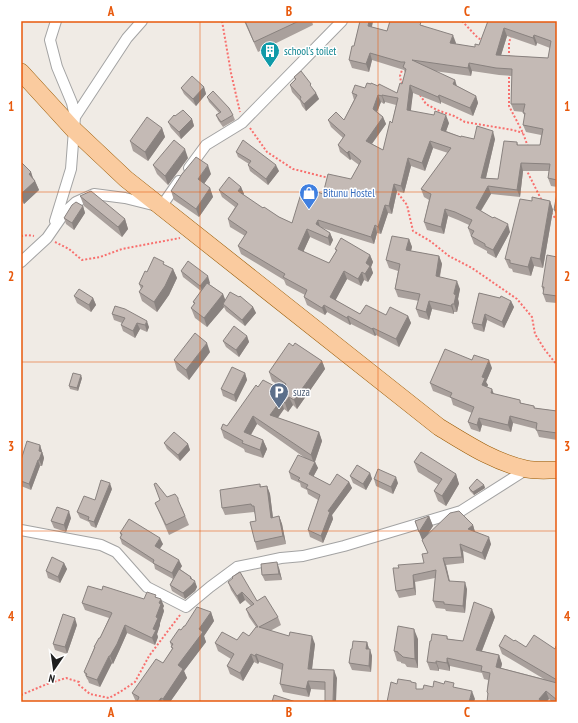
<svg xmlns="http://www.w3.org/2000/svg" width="578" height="723" font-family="'PT Sans Narrow',sans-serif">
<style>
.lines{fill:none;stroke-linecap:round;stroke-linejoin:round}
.minor-casing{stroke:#a3a3a3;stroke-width:12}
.primary-casing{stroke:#985902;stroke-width:18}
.path{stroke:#f8706e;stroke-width:2;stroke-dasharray:2 2;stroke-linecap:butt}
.minor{stroke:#fff;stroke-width:10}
.primary{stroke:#facb9f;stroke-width:17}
.wall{fill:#a9a09c;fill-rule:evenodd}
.shaded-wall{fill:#89827f}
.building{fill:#c4bab5;stroke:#89827f;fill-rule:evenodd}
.grid{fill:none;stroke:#e8590c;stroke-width:1;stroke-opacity:0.55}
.labels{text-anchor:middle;stroke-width:3;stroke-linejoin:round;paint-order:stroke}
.culture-label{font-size:11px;fill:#0d838f;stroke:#fff;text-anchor:start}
.shop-label{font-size:11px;fill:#366cbe;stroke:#fff;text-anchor:start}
.service-label{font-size:11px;fill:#4e5e75;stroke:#fff;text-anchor:start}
.neatline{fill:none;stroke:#e8590c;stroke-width:1.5}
.grid-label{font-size:13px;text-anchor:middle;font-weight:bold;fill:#e8590c}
</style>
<rect width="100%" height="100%" fill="#f0ebe5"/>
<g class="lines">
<defs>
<path id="minor" d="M75,117L127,38L142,21
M189,168L206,145L242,123L342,21
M55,221L71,169L75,117L72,103L57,67L50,40L56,21
M21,262L47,238L65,212L76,202L94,194L125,198L161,207L179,181
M21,530L101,545L116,552L147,587L186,607L210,587L237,567L281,558L303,556L344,546L461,511L527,469"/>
<path id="primary" d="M21,72L74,130L126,179L439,427C467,444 494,462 526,469C536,471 547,470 557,470"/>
</defs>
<use href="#minor" class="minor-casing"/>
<use href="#primary" class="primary-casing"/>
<path class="path" d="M222,21L231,73L240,112
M462,21L478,38L482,40
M509,57V43L511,36
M403,67L400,76L401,82L403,83
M509,73V106L523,133L528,147
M420,95L426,104L437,110L454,116L465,122L513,130L523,133
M250,128L267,152L293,169L329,178
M526,169L542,201
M395,191L397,192L407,205L413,231L430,241L449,256L472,268L517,299L532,317L535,334L545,350L557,365
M551,213L557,220
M21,236L28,235L34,236
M55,242L69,249L82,260L100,257L122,249L180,238
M21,695L47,684L66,678L79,682V685L90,694L109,698L120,692L135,682L149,656L180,615"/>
<use href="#minor" class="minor"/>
<use href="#primary" class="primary"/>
</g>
<path class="wall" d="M244,21H312L313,25L258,52Z
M360,21H373L372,27L387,31L422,25L456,43L455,44L475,47L479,45L488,21H557V187L551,186L548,178L549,171H523L520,197L491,194L481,211L510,232L496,258L487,253V251L474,244L468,228L469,225L458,220L448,216L444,234L427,230L424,222L429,200L424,197L421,189L448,153L433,148L425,171L411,166L404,193L397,191L392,214L388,213L381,234L377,233L374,244L322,228L330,233L333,240L330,246L310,237L303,252L329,263L336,251L335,249L370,255L373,262L371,267L373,273L368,282L364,280L361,286L347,279L335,300L360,314L408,316L411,323L399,347L376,335L375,336L351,324L350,325L327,312L325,315L307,305L304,297L305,295L286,285L284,280L241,254L238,246L245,236L230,227L228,219L235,207L222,197L219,190L241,187L244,194L243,195L263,208L279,217L292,223L323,194L351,179L359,165L351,159L350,160L340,152L338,145L343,138L331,127L328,120H344L354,100L352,93L365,88L397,93L402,84L405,73L404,70L372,60L369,72L352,68L349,60L354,46ZM507,36L536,46L537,43L550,48L548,58L501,55ZM434,71L471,76L472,71L499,75L512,76L511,104L514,111L523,112L525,117L523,125L526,132L541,135L540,145H518L517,142L498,179L486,178L495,139H474L461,137L446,131L449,123L410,111L413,93L441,104V102L473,116L478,103L476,96L457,86L455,80ZM381,102L384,104L385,102L396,105L392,123L383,150L372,144L386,124L383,117L377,112Z
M294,77L313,89L316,93L319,99L306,111L302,106L300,101L292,92L290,85L295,80Z
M204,87L206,94L196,106L184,94L181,88Z
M207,97L233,115L235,120L223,127L218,120L216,115L219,113L209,102Z
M175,116L192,119L194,126L181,139L171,128L168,122Z
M162,128L165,137L148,161L133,151L130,141Z
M236,152L279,171L268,185L250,171L248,165L249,164L238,157Z
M188,158L168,185L157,174L153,165Z
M21,162L31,172L33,178L35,181L39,190L24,204L21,200Z
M211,174L204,184L210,188L213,197L199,217L174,200L171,191Z
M557,193V216L554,210Z
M80,196L125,219L128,229L122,237L84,206Z
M532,201H550L553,210L543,268L534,266L531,276L513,272L512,269L509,268L505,259Z
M83,206L85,213L74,230L66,224L64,218Z
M409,239L412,247L411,251L439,256L442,264L440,277L460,289L458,299L459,303L457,312H454V314L432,309L429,320L419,317L416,309L419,301L398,297L395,289L398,271L389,268L386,260Z
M557,257V303L546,302L543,294V291L542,287Z
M165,265L173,269L177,278L169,295L157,312L142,301L139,292L141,289L139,284L147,272Z
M181,271L210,283L209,284L223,294L225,301L253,307L256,313L245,326L226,311L224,307L207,327L195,318L191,308L194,304L193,302L201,291L183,277Z
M479,293L511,301L514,307L504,328L487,320L484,332L474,329L472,323Z
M74,296L93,298L96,305L91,312L77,303Z
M115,306L149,327L147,332L140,329L135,338L123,331L121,325L122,323L114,320L112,314Z
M247,336L249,342L239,357L226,347L223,341Z
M293,346L322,361L325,369L297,409L293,405L288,412L284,409L278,418L319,432L322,441L315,462L318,468L313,477L330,485L349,482L352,488L332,515L333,519L323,543L310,537L308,530L318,500L308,494L307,490L301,487L300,483L291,479L289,472L305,458L257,424L251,435L263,440L267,449L263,458L245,452L244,449L224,438L221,429L227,426L258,387L282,390L283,388L272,381L269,372Z
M210,352L189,380L177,370L174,360Z
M492,368L486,382L488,385L487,387L494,394L520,400L521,403L534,406L535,408L557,411V440L539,437L536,429L513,423L511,432L482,425L480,432L471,429L468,422L472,413L453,405L451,398L433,391L430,383Z
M245,373L247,380L236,402L223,396L221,389Z
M82,378L78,391L70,389L69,386Z
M164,443L188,444L190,450L180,461L167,449Z
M40,445L44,458L42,466H40L31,490L21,486V460Z
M414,462L456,474L459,484L446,506L438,501L434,491L439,485L418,472Z
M370,473L372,479L366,490L353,483L350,476Z
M374,479L398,483L393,494L376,486Z
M260,484L261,487L267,486L270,494L273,518L279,516L282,524L286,544L257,550L255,542L256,521L255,514L254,512L225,515L222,508Z
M484,485L485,488L474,495L470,491L469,488Z
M112,489L96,528L91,526L89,522L80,518L77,512Z
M167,497L182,508L189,525L169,535L159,512L155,503Z
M429,516L433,526L427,535L473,525L475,532L491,544L485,560L463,551L464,563L446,565L450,581L467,589L465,613L446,611L445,609L436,608L433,601L435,578L415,582L416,595L399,598L396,591L399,568L424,563L428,553L415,521Z
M71,518L66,532L54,528L51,521Z
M120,533L163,544L160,549L182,566L180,569L191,577L197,587L195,591L185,599L172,591L170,585L173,579L155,569L154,564L122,544L120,538L121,536Z
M64,563L67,569L60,583L48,578L46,571Z
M279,568L282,580L265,581L262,575Z
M228,582L257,601L278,617L281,625L270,631L315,644L312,669L337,678L325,690L311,689L309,697L283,692L280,684L282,670L259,662L258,664L254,662L243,681L230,674L227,666L231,659L218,651L215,643L237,640L249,636L256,627L249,617L246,609L251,606L245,600L240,604L231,590Z
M102,590L144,599L157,598L164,606L163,608L164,611L160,623V625L157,634L158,637L155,645L127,633L119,651L113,664L112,663L100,687L89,683L88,680L87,679L84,672L94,648V647L100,638L109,618L85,610L82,603Z
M211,612L214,621L204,636L206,642L184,671L187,678L170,702H136L132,693L163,663L172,649L170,642L185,626Z
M495,617L482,651L499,655L502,664L501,668L544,679L502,654L499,646L514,641L526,647L555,649L557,646V702H552L549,699L546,702H487L488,695L487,692L488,680L484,679L482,673L450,666V671L439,669V671L430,670L427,662L431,641L447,636L448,639L463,641Z
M77,625L67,654L55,650L53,644Z
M418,639V668L407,667L405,664L401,663V662L397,661L394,651Z
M367,642L369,649L372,656L371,672L352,670L349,663L352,649Z"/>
<path class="shaded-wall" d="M369,21H373L370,34L368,26Z
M504,28L507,36L499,62L496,55Z
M453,35L456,43L453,51L450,43Z
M534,35L537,43L536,46L533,38Z
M370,53L372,60L369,72L366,64Z
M469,63L472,71L471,76L468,68Z
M455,80L457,88L453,84Z
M410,85L413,93L410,118L407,110Z
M204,87L206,94L196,106L193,99Z
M316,93L319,99L306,111L304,104Z
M378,95L381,102L375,117L373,109Z
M382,95L385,102L384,104L382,96Z
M439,95L441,102V104L438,97Z
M476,96L478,103L473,116L470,108Z
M446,115L449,123L444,137L441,130Z
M383,117L386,124L368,149L366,141Z
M192,119L194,126L181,139L179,132Z
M162,128L165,137L148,161L145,152Z
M493,131L495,139L484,186L481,178Z
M430,141L433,148L425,171L422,163Z
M185,149L188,158L168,185L165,176Z
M349,151L351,159L350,160L347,153Z
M408,158L411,166L404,193L401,186Z
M521,163L523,171L520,197L517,190Z
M208,165L211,174L201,188L198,179Z
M276,165L279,171L268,185L266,179Z
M31,172L34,182L35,181L39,190L24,204L21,194L29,174Z
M394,184L397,191L392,214L389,206Z
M488,186L491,194L478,215L476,208Z
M241,187L244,194L240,199L238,191Z
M210,188L213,197L199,217L196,209Z
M550,201L553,210L543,268L540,259Z
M385,205L388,213L381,234L378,227Z
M83,206L85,213L74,230L72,223Z
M445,209L448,216L444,234L441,227Z
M125,219L128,229L122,237L118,227Z
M318,220L320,227L316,224Z
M508,224L510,232L496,258L493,250Z
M375,225L377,233L374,244L371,237Z
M307,229L310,237L301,257L298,249Z
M330,233L333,240L330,246L328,238Z
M409,239L412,247L409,258L406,250Z
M370,255L373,262L371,267L373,273L368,282L365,274L366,263Z
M439,256L442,264L438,284L436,276Z
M531,257L534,266L531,276L528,267Z
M173,269L177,278L169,295L157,312L154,302Z
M344,271L347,279L333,305L330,297Z
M362,272L364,280L361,286L358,279Z
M208,276L210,283L203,292L200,286Z
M457,281L460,289L458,299L459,303L457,312L454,304V294Z
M223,294L227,304H223L224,307L207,327L204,318Z
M93,298L96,305L91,312L89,305Z
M429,301L432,309L429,320L426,312Z
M511,301L514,307L504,328L502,322Z
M452,304L454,312V314L451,306Z
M324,305L327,312L325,315L322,308Z
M253,307L256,313L245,326L242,320Z
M485,314L487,320L484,332L482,325Z
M348,316L351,324L350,325L347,318Z
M408,316L411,323L399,347L396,339Z
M147,321L149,327L147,332L145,325Z
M137,323L140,329L135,338L133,331Z
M373,328L376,335L375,336L372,329Z
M247,336L249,342L239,357L236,350Z
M207,343L210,352L189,380L186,370Z
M489,360L492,368L486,382L488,385L484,393L482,385V377Z
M322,361L325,369L297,409L294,400Z
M245,373L247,380L236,402L234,395Z
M81,375L82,378L78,391L77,388Z
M492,389L495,397L491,393Z
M289,397L293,405L288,412L285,403Z
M281,400L284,409L273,424L270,415Z
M253,416L257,424L247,441L244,432Z
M510,416L513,423L511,432L508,425Z
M479,418L482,425L480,432L477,425Z
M319,432L322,441L314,464L311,455Z
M263,440L267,449L263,458L260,450Z
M188,444L190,450L180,461L178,455Z
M40,445L44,458L42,466L39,460V451Z
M38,460L40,466L31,490L29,484Z
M315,462L318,468L311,481L309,474Z
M370,473L372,479L366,490L363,484Z
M456,474L459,484L446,506L442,496Z
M396,477L398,483L393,494L391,487Z
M349,482L352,488L332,515L333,519L323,543L321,536L328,511Z
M110,483L112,489L96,528L94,522Z
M484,485L485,488L474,495L473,492Z
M267,486L270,494L274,526L271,518Z
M69,511L71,518L66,532L64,525Z
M279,516L282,524L286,544L283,536Z
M429,516L433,526L423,542L419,532Z
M473,525L475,532L468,529Z
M489,537L491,544L485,560L482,553Z
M160,538L163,544L157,552L155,546Z
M460,544L463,551L464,563L462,557Z
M443,558L446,565L451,588L449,581Z
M179,560L182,566L174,579L172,573Z
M277,562L279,568L282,580L279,574Z
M64,563L67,569L60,583L58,577Z
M413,575L415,582L416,595L414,588Z
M191,577L194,583L195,581L197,587L195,591L185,599L183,593Z
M465,582L467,589L465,613L463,606Z
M242,592L245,600L240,604L237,596Z
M161,599L164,606L163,608L164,611L160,623V625L157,634L158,637L155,645L152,638L153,629L159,603Z
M492,609L495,617L479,658L476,650Z
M211,612L214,621L204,636L206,642L184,671L187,678L170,702H164L163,699L178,665L199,629Z
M75,618L77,625L67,654L65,647Z
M125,625L127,633L119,651L113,664L110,656Z
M414,629L418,639V668L415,659Z
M312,636L315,644L311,677L308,669Z
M367,642L369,649L368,656L366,649Z
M370,649L372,656L371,672L369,666Z
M251,654L254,662L243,681L240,673Z
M256,654L259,662L258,664L255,656Z
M499,655L502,664L499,675L496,667Z
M109,656L112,663L100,687L97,680Z
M447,658L450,666V671L447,663Z
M436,661L439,669V671L436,663Z
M334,670L337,678L336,702H333Z
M308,681L311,689L309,697L306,689Z
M472,691L475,699L474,702H469Z
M546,691L549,699L546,702H540L539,699Z
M161,698L162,702H158Z"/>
<path class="building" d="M245,21H299L254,42Z
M360,21H369L368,26L387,31L390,21H417L421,22L420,25L453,35L450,43L475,47V44L479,45L488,21H557V180L548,178L550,164L521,163L517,190L488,186L476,208L493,218L494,217L508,224L493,250L485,246V244L471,236L474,231L468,228L472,220L455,212L445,209L441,227L424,222L431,194L421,189L451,148L430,141L422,163L408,158L401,186L394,184L389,206L385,205L378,227L375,225L371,237L318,220L316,224L330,233L328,238L307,229L298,249L329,263L337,250L335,249L341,238L370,255L366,263L370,266L365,274L362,272L358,279L344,271L330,297L360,314L366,305L386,315L390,307L408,316L396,339L373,328L372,329L348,316L347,318L324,305L322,308L304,297L307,290L283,277L285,274L238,246L247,232L228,219L238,204L219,190L229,177L241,187L238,191L263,208L264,207L279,217L292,223L303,187L323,194L328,174L351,179L361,161L349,151L347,153L338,145L345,135L328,120L336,112L344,120L357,95L352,93L355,85L365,88L367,83L371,84V83L378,86L379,84L397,93L400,83L402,84L406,69L403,67L405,62H401L370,53L366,64L349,60L352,46H354ZM504,28L533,38L534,35L551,41L548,58L496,55ZM412,60L468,68L469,63L496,68L512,69L511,104H525L523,113H525L523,125L543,129L540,145H517V142L504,141L498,179L481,178L493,131L477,126L474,139L461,136V137L441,130L446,115L435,111L434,115L407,110L410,85L438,97L439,95L470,108L476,96L453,84L455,80ZM378,95L382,96V95L398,98L392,123L390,121L383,150L366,141L383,117L373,109Z
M301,71L311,84L310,85L316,93L304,104L300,99L301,97L290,85L296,79L294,77Z
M192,76L204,87L193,99L181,88Z
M213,91L229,108L233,115L221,122L216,115L221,112L207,97Z
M183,110L192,119L179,132L168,122L174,115L175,116Z
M147,117L162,128L145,152L130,141Z
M174,140L185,149L165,176L153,165Z
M243,140L276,165L266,179L248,165L251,161L236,152Z
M196,157L208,165L198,179L210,188L196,209L171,191L182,174Z
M21,162L31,172L29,174L35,181L21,194Z
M91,191L125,219L118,227L80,196Z
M557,193V210H554Z
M532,197L550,201L540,259L531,257L528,267L510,263V260L505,259L520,199L532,201Z
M76,202L83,206L72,223L64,218L72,205Z
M392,236L409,239L406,250L439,256L436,276L457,281L454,293V294L456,295L454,304H452L451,306L429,301L426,312L416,309L420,294L395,289L400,264L386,260Z
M547,255L557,257V296L543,294L544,287H542Z
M154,257L164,262L163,264L173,269L165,286L154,302L139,292L143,286L139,284L145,271L147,272Z
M188,261L208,276L200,286L181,271Z
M207,283L223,294L204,318L191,308L195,303L193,302Z
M79,289L93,298L89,305L74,296Z
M230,292L239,297L240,296L253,307L242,320L223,304Z
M479,293L500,298L501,296L511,301L502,322L485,314L482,325L472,323Z
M115,306L125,309L147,321L145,325L137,323L133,331L121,325L125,318L112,314Z
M234,326L247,336L236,350L223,341Z
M195,333L207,343L186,370L174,360Z
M289,343L293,346L295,343L322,361L294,400L289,397L285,403L281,400L270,415L319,432L311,455L253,416L244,432L263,440L260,450L242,443L243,441L221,429L223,424L227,426L256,385L258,387L263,380L282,390L286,384L269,372Z
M445,349L472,360L474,355L489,360L482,377L485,378L482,385L492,389L491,393L520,400V403L534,406V408L557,411V433L536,430L537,423L510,416L508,425L479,418L477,425L468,422L474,407L450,397L452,393L430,383Z
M232,367L245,373L234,395L221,389Z
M73,373L81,375L77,388L69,386Z
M174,432L188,444L178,455L164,443Z
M27,441L40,445L39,451L42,452L39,460H38L29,484L21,481V460Z
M421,452L456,474L442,496L434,491L442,479L414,462Z
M298,455L315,462L309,474L330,485L337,474L349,482L328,511L330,512L321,536L308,530L320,495L306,488L308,485L298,480L300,478L289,472Z
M357,465L370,473L363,484L350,476Z
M378,469L396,477L391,487L374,479Z
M477,479L484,485L473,492L469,488Z
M101,480L110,483L94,522L88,520L89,517L77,512L84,496L95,500Z
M156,483L167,497L175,494L178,498V500L185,516L166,525L155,503L160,500L154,484Z
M260,484V487L267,486L271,518L279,516L283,536L255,542L250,522L256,521L254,506H252L251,504L222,508L220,490Z
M57,507L69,511L64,525L51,521Z
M459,511L473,525L468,529L489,537L482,553L460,544L462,557L443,558L449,581L465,582L463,606L444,604V602L433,601L436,570L413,575L414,588L396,591L393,568H399L398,565L424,563L422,554L428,553L422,540L450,513Z
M429,516L419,532L415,521Z
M129,519L160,538L155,546L179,560L172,573L153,563L154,560L120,538L122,534L120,533Z
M52,557L64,563L58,577L46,571Z
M277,562L279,574L262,575L261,564Z
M179,569L191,577L190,578L195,581L192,585L183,593L170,585Z
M240,572L257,601L265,596L278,617L259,627L289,636L290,632L312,636L308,669L334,670L333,702H325V682L308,681L306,689L280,684L283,664L256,654L255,656L251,654L240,673L227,666L234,654L215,643L222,632L237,640L243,632L249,636L256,627H258L246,609L254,604L242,592L237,596L228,582L233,578L232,577Z
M88,586L102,590L103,586L144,599L147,592L156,595L155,597L161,599L159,603L161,604L156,617L158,618L153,629L156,630L152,638L125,625L117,644L110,656H109L97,680L86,676L87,674L84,672L95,647H94L99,638H100L112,613L110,612L82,603Z
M474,602L492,609L476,650L499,655L496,667L557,683V700L546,691L539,699L541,702H487L488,693L487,692L490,673L481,671L482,666L447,658V663L436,661V663L427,662L430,641H431L432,634L447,636V639L463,641Z
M197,607L211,612L199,629L203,632L178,665L183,669L163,699L161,698L158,702H137L139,697L132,693L156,659L163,663L173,648L171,647L173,644L170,642L179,629L181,630L184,626H185Z
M63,614L75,618L65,647L53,644Z
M398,626L414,629L415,659L403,657L401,655L398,653V652L394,651Z
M505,635L514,641L515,640L526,647L534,635L555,649L556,646H557V680L499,646Z
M353,641L367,642L366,649H370L369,666L349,663L351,649H352Z
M398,679L411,681V682L416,683V689H423L424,685L433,687L434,681L444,684L445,681L454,683L453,687L472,691L469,702H387L391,682L397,684Z
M274,695L296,702H272Z"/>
<path class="grid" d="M200,21V702M378,21V702M21,192H557M21,362H557M21,531H557"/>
<defs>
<symbol id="building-pin" viewBox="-11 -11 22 30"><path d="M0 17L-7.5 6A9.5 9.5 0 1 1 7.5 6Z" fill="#0f9aa8" stroke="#fff"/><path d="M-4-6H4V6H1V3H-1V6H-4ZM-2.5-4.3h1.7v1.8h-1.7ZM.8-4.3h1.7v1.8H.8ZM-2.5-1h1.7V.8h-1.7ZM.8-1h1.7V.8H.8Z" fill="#fff"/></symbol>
<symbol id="shop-pin" viewBox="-11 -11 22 30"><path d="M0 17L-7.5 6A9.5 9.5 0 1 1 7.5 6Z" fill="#3f7fe0" stroke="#fff"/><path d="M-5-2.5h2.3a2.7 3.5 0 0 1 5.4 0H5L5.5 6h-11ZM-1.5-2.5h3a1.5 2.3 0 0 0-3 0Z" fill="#fff"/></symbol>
<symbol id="parking-pin" viewBox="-11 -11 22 30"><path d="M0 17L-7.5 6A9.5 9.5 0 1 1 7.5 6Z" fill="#5c6f8a" stroke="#fff"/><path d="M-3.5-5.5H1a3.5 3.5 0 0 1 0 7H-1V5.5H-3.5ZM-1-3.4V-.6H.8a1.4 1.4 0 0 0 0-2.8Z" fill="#fff"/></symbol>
</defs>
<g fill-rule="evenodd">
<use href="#building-pin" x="259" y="40" width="22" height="30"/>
<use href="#shop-pin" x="298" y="182" width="22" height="30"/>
<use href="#parking-pin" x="268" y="381" width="22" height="30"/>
</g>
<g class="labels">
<g class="culture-label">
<text x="284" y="55">school's toilet</text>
</g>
<g class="shop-label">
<text x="323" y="197">Bitunu Hostel</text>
</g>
<g class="service-label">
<text x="293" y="396">suza</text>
</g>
</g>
<rect width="578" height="723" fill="none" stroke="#ffffff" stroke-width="44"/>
<g transform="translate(54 669) rotate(193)" stroke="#ffffff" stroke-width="3" paint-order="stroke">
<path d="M0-3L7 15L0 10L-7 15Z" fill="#1f1f1f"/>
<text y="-6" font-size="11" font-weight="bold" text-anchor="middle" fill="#1f1f1f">N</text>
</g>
<rect x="22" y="22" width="534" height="679" class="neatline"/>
<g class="grid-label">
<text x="111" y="16">A</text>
<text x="289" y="16">B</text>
<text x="467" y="16">C</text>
<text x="11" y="111">1</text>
<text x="567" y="111">1</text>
<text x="11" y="281">2</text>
<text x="567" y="281">2</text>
<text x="11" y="451">3</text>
<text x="567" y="451">3</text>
<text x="11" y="621">4</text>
<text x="567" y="621">4</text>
<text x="111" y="717">A</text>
<text x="289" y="717">B</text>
<text x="467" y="717">C</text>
</g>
</svg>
